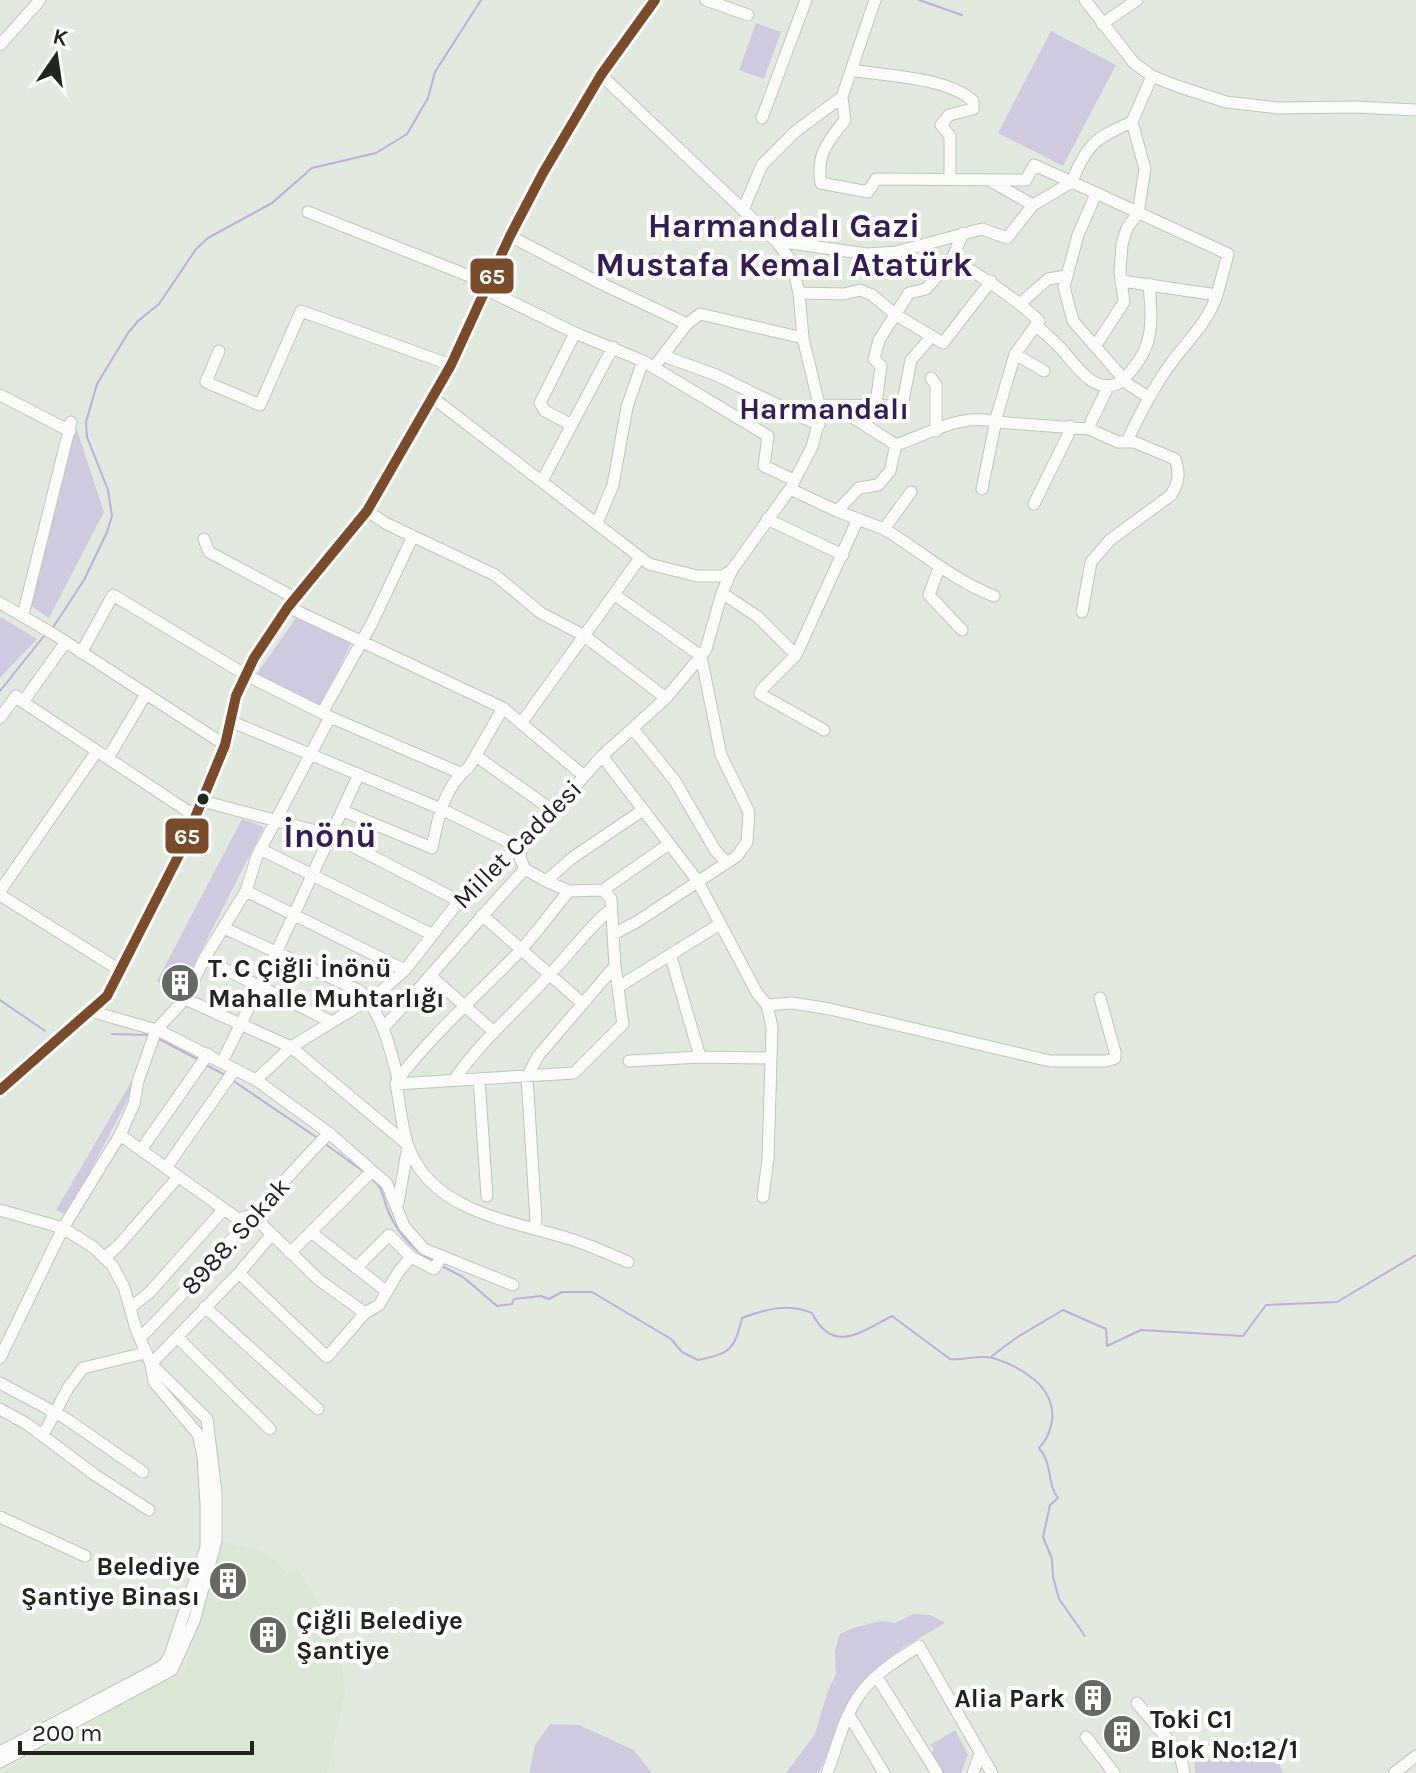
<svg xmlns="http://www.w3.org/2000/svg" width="1416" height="1773" font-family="Karla,sans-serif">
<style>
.built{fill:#dae8d5}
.green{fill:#d0cae1}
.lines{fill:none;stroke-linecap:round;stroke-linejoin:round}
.stream{stroke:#beaedc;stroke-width:2}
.minor-casing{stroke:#bfc5bd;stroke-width:13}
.major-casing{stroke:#bfc5bd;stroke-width:16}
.minor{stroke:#fbfcfa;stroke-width:11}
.major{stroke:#fbfcfa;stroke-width:14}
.bus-1-casing{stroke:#fff;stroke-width:16}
.bus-1{stroke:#7a4b2a;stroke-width:10}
.bus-dot{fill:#20251e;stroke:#fff;stroke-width:3}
.labels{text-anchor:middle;stroke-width:8;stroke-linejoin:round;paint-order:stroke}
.street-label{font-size:26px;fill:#20251e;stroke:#fff}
.poi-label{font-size:26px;font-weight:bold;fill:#20251e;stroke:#fff;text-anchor:start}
.quarter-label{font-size:30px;font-weight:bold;fill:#351c55;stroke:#fff}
.district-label{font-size:34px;font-weight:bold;fill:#351c55;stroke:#fff}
.line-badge{stroke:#fff;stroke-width:3}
.badge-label{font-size:22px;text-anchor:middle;font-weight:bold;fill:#fff}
</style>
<rect width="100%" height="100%" fill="#e2eae0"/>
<path class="built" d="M223,1542L263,1552L275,1560L288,1574L298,1569L339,1639L345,1693L327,1773H1L117,1707L185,1672Z"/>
<path class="green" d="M756,23L781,32L764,79L739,70Z
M1051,31L1116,65L1063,166L998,133Z
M75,424L104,512L49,618L31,606Z
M1,617L37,639L0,678V619Z
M296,618L351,643L322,706L256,675Z
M242,819L264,827L180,993L157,981Z
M131,1082L134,1088L67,1215L56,1210Z
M914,1614L930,1615L945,1623L902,1648L853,1692L819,1773H786L815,1734L827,1693L836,1674L835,1650L840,1634L856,1627L881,1621L895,1623Z
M550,1724L579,1725L634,1750L652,1773H529L535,1745Z
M955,1730L968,1755L961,1773H943L930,1754L934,1749L930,1745Z
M1276,1754L1283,1773H1195V1758Z"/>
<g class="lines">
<path class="stream" d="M919,0L962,15
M52,629L84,580L107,532L112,516L108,490L87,437L86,422L97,384L128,333L138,321L159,304L196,249L208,238L272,203L312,168L376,153L407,134L428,98L435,72L481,0
M0,691L44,636
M0,1000L45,1031
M112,1034L149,1035
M159,1039L199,1060
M208,1066L227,1076
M232,1080L319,1139
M324,1143L364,1172
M372,1179C384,1188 383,1200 389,1213C398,1233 413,1250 432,1261
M442,1266L463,1277L497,1306L512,1304L514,1299L541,1296L549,1299L562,1292H592L671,1339L682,1352L698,1360C730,1353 734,1351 742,1318C766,1309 787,1303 812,1313C833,1355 861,1332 892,1316L950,1359C964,1361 978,1354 993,1358C1022,1367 1056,1387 1052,1421C1050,1432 1047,1440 1039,1448C1053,1464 1047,1485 1058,1498L1050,1505L1043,1537L1052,1559L1053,1577L1059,1599L1085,1636
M992,1356L1016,1338L1063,1310L1106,1329L1107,1346L1141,1330L1243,1336L1266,1305L1337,1302L1416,1255"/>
<defs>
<path id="minor" d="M706,0L748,15
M1085,0L1134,63L1152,76L1177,86L1226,102L1278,108L1355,107L1416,110
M1102,24L1137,0
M0,45L40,0
M851,70C886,76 947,77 973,101V109L949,115L941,125L950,136V178
M842,97L845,120C828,141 816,155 821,183L868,192L876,179L1026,180L1034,165L1072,182C1086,145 1095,138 1132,122L1145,169L1138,213L1127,228L1122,244L1120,272L1124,302L1096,345
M762,118L806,0
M1132,122L1152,76
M989,180L1033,205
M1096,194L1078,235L1064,287L1073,321L1128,384L1148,397
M743,210L762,165L796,131L842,97L875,0
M308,212L487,283
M963,233L952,259C983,277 1013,296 1039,321L1036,325C1045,334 1056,342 1064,352C1077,367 1095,395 1119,383C1154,352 1153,327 1149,284
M510,236L596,281L687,324
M776,241L867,254L896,252L982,229L1007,238L1033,205L1072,182L1228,254L1217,295L1122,281
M485,289L575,333L643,361L768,436L764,466L794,480
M799,293L844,294L860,290L872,295L896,315L943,343L991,281
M1021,303L1048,279L1066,276
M219,351L206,382L260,405L301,311L451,365
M1015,354L1044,371
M664,356L716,375L819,425
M654,367L687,324L700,314L803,338
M931,378L936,385V431
M0,395L70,431
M433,398L649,564L697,576H723L732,570L790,489L812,447L821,413L803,338L799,293L792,262L776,241L601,75
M876,404L881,366L874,359L879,340L909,293L926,289L952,259
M819,405L902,406L911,360L932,336
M821,413L843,411L896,445C928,434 963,412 996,422L1089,429L1118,442H1134L1175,459C1180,473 1179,482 1171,495L1110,540L1091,562L1082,612
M1091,422L1108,387
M572,425L545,411L540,403L575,333
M1128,439C1141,412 1154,386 1172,362C1189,339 1208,322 1217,295
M542,481L613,347
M790,489L837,511L884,529
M982,489L997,415L1015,354L1036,325
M911,492L884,529C922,552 953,580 994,596
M1034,504L1068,435L1070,426
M367,511L387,524L495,575L541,613L583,635L666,698
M837,511L859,488L878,485L890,471L896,445
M767,519L843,555
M597,523L613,485L627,407L643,361
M204,539L209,552L295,598
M939,568L929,595L962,630
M722,593L758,617L796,655
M0,603L55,635L225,745
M288,607L503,708L584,776
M23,615L71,422
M65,643L23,702L195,816
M81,653L113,595L246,675L330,717L460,773
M322,713L372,623L413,536
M0,718L16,696L23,702
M230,721L439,808L521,848L520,858L525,869L546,881L569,891L603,890L611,899L615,966L623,1024L574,1073L396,1084C401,1108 402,1139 415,1161C444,1214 517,1222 570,1239C590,1245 609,1254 628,1262
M522,722L640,558
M633,729L675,781L715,850L727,863
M824,730L760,694L762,689L796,655L858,519
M476,756L552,810
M602,756L697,880L757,993L767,1005L772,1027L768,1159L763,1197
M108,758L146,694
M202,801L331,835L459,901
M343,811L432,848C438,818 444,786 469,767L503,708
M260,849L431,934
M546,881L572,858L643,810
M603,890L669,844
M0,891L97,751
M246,891L405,970
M0,895L121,971
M482,915L582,1003
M224,928L360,991C383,1015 390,1048 398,1079L396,1083
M614,934L638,921L737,856L747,842L749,812L721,755L701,656L615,595
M671,957L700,1057
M204,959L332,1022
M432,977L493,1031
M618,987L720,924
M185,999L291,1047L408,1145
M767,1005L792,1003L830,1009L1050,1061H1106L1115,1058V1052L1100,998
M90,1011L160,1031L256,1080L329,1133L387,1184L404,1226L424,1249L513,1285
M383,1028C432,976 476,921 525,869
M629,1061L700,1057L771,1058
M222,1062L276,953L359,774
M398,1079C434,1033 477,995 518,953C536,934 552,911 569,891
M479,1079L487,1196
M256,1080L291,1047L378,994L405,970L459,901L503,858L521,848L602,756L666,698L701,656L706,649L722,593L732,570
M454,1080C482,1039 519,1009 551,973C572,951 588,928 611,909
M120,1135L238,1219L252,1215L319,1280L365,1313
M141,1150L208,1054
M166,1168L235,1069
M398,1203L408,1146
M0,1210L63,1228L93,1247L112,1265L124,1287L136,1329L151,1364L207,1419L216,1492V1541L194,1621L172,1670L0,1762
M536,1221L527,1077L538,1056L615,966
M311,1232L386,1291
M290,1253L371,1172
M104,1258L118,1246L178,1177
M356,1268L389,1235L411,1257L434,1269L442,1256
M239,1273L327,1357L365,1313L379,1305L399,1271L411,1257
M205,1307L318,1409
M130,1308L149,1293L224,1209
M177,1337L270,1429
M140,1338C206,1272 264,1200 329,1133
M0,1358L63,1228L120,1135L134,1104L138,1081L156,1030L185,999L204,959L246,891L257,856L330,717
M151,1364L239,1273L272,1234
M0,1383L65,1418L143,1472
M0,1409L27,1424L95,1475L149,1510
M43,1435L68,1388L83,1368L145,1353
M0,1517L85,1556
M877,1677L937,1773
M1137,1703L1180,1754L1184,1773
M849,1715L884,1773
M1086,1737L1114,1773
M0,1752L164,1665L170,1655L206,1547V1504L203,1456L198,1434L154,1382L151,1364
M1180,1754C1213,1749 1244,1751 1276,1745
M827,1773C837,1747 844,1715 861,1693C875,1673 899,1659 919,1646L992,1773
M973,1773L980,1754
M1394,1773L1416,1756"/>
<path id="major" d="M0,1090L107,996L182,849L225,745L236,696L254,658L288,607L367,511L451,365L510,236L543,173L601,75L655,0"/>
</defs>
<use href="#minor" class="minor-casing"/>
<use href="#major" class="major-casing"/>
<use href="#minor" class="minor"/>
<use href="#major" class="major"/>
<defs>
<path id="bus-1" d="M0,1090L107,996L182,849L225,745L236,696L254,658L288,607L367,511L451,365L510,236L543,173L601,75L655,0"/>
</defs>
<use href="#bus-1" class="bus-1-casing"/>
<use href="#bus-1" class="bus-1"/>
</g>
<defs>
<symbol id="building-disc" viewBox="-11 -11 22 22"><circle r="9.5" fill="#646a62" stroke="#fff"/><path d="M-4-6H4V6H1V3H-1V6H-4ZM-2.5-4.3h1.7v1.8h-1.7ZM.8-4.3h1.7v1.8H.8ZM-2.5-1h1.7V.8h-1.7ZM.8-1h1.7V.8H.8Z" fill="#fff"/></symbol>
</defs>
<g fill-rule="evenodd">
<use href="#building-disc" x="158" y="961" width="44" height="44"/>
<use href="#building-disc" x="206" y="1559" width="44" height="44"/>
<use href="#building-disc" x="246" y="1613" width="44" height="44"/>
<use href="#building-disc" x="1071" y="1676" width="44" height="44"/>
<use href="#building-disc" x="1100" y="1712" width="44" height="44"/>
</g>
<circle class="bus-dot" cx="203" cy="799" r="7"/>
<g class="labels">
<g class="street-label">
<text transform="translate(517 844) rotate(-45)" y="9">Millet Caddesi</text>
<text transform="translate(235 1236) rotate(-48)" y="9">8988. Sokak</text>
</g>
<g class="poi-label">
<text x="208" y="977">T. C Çiğli İnönü<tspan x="208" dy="30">Mahalle Muhtarlığı</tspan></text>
<text x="200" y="1575" text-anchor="end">Belediye<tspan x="200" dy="30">Şantiye Binası</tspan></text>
<text x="296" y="1629">Çiğli Belediye<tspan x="296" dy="30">Şantiye</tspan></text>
<text x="1065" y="1707" text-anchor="end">Alia Park</text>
<text x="1150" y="1728">Toki C1<tspan x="1150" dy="30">Blok No:12/1</tspan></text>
</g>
<g class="quarter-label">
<text x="824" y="419">Harmandalı</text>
</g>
<g class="district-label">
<text x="784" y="237">Harmandalı Gazi<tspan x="784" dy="39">Mustafa Kemal Atatürk</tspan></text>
<text x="330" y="847">İnönü</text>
</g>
</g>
<g class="line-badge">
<rect x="469" y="257" width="46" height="38" rx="8" fill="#7a4b2a"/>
<rect x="164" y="817" width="46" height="38" rx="8" fill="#7a4b2a"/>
</g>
<g class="badge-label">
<text x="492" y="284">65</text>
<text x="187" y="844">65</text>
</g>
<g transform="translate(56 56) rotate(13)" stroke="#ffffff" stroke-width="6" paint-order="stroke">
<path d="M0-6L14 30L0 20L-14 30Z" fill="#20251e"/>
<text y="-12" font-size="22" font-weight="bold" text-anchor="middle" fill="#20251e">K</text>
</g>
<path d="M20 1741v12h232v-12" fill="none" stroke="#20251e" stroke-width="4"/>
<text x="32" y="1741" font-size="24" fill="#20251e" stroke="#ffffff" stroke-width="6" paint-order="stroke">200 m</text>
</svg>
